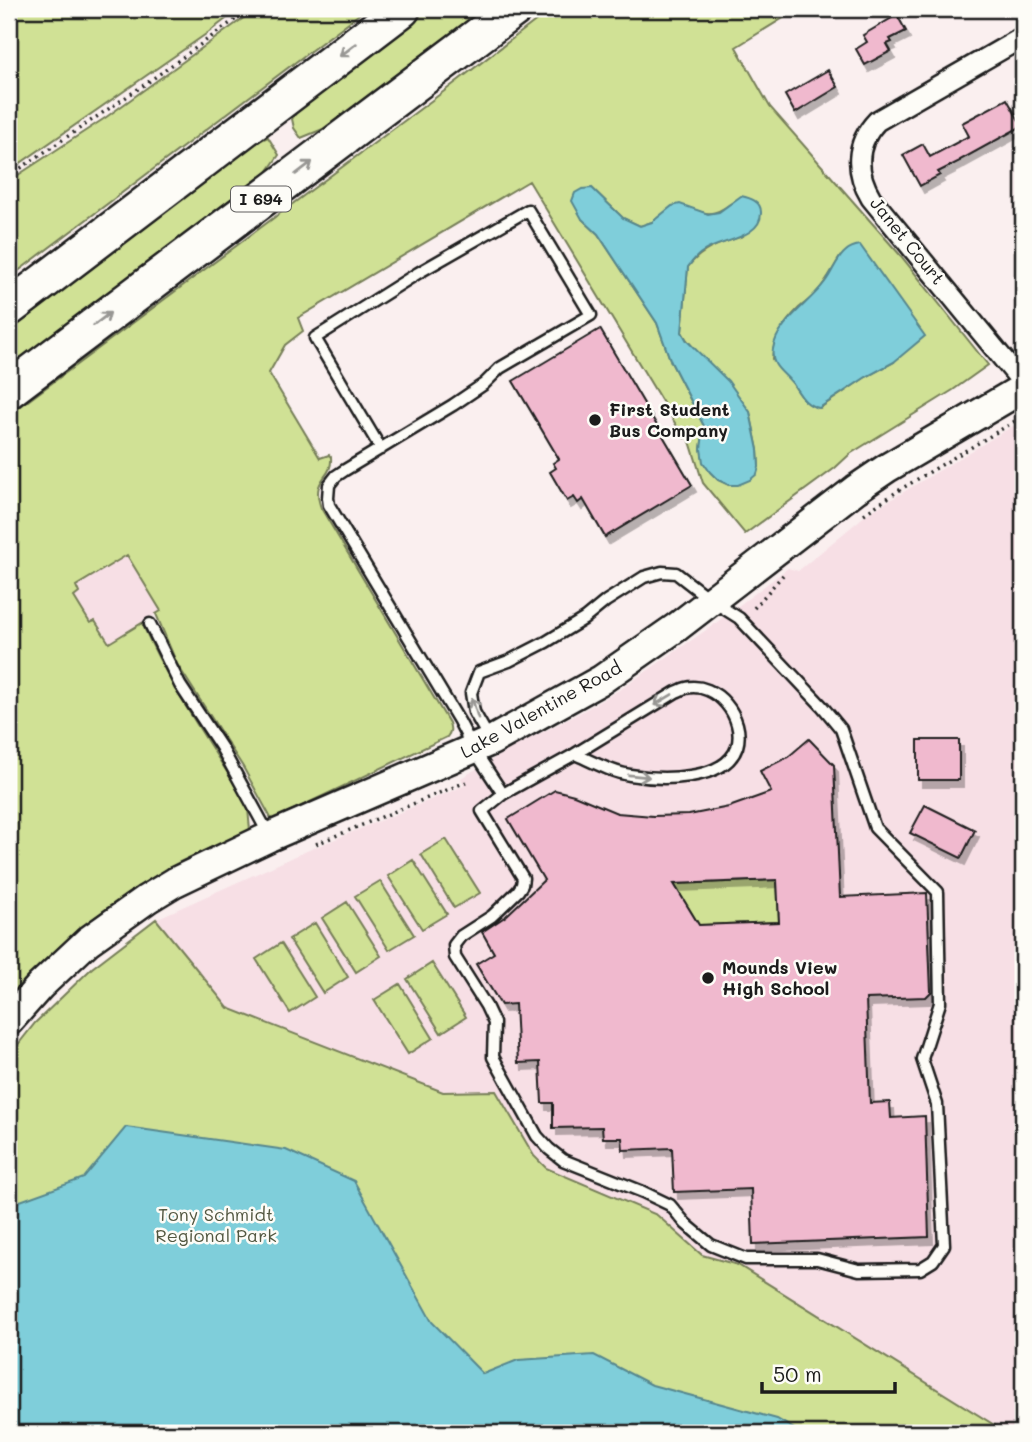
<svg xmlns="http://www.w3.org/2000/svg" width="1032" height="1442" font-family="Mali,sans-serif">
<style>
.built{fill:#f7dfe5}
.green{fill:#d0e195;stroke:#767e58;stroke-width:2;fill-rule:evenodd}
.water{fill:#7fceda;stroke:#57878e;stroke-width:2}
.building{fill:#f0b9ce;stroke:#1c1c1c;stroke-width:2;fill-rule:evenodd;filter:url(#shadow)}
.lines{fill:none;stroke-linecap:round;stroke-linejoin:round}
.lane-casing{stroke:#1c1c1c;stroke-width:15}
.street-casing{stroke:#1c1c1c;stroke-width:24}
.secondary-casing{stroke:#1c1c1c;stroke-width:33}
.highway-casing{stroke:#1c1c1c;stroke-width:40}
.path{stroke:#1c1c1c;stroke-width:3.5;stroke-dasharray:2 5;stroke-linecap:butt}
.lane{stroke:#fdfcf7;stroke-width:10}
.street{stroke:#fdfcf7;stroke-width:19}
.secondary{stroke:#fdfcf7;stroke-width:28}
.highway{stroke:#fdfcf7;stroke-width:35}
.oneway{stroke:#989794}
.poi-dot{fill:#1c1c1c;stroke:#fdfcf7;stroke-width:2.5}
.labels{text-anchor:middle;stroke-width:5;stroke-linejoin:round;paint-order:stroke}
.shield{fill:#fdfcf7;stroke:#605f5e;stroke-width:2}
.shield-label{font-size:16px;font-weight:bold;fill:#1c1c1c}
.street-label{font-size:18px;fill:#1c1c1c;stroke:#fdfcf7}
.poi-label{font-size:18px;font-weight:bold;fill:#1c1c1c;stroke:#fdfcf7;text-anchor:start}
.park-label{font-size:18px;fill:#525740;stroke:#fdfcf7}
</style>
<defs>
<filter id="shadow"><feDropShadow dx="4" dy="7" stdDeviation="0" flood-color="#0004"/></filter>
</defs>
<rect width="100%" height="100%" fill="#faefef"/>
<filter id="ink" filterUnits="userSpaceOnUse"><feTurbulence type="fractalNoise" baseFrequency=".0143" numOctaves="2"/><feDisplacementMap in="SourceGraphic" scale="14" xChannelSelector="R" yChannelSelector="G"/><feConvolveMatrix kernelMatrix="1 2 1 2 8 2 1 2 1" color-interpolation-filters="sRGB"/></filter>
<g filter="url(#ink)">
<path class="built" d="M1023,420V1433H1007L738,1265L702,1255L657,1215L546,1168L534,1156L496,1091L443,1092L228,1008L156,919L309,850L464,786L461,778L517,745L569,719L621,689L712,626L788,568L798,571L867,514Z
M127,555L161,611L109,643L96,621L90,624L74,597L75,587Z"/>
<path class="green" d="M16,9H239L209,32L9,171V16Z
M256,9H366L9,278V181L105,118Z
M425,9H483L323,129L301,138L294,128L292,119L308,96Z
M551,9H798L736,47L770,107L901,256L988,365L953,390L850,454L835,468L745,534L703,483L689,438H684L529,181L298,318L303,331L285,345L269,373L320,458L329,455L331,457C333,480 310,477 321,508L449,723C451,729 451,732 447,737L272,820L243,767L177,664L156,614L161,611L127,555L76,586L79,593L74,597L90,623L95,621L109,643L142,623C169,685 207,740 243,797L248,809L250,830C223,843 193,854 167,869C109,902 55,947 9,996V415L447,89ZM592,188L623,218L640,226L652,222L680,205C703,212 709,220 730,204L743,236C722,243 702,248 688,267L682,332L687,340L750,412L758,450L759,467L729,485L718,480L710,472L701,449L704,426L671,362L657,323L598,234L582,219ZM840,257L894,362L866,377L820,408C804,405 800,394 791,381C785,374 779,366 772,359C773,340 784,323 798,309C803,304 810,300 815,294C826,283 832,270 840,257Z
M268,137L279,155L262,179L40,345L9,367V323L245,147Z
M446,839L480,893L454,908L421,854Z
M413,860L447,914L422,929L388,876Z
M777,880L779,922L699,925L674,884Z
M380,881L414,935L389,950L355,896Z
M347,902L381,956L356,972L322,918Z
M156,919L228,1008L443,1092L496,1091L534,1156L546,1168L657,1215L702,1255L738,1265L1007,1433H9V1056L35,1023L92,968Z
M315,923L348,977L323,993L289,939Z
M281,943L315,997L290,1013L256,959Z
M432,963L466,1017L441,1033L407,979Z
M400,984L433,1038L408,1054L374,1000Z"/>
<path class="water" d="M592,188L623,218L640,226L652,222L672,206L680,204L708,214L719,212L741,196C750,198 761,201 761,212C762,238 721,240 704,251C697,255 693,260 688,267L682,332L687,341L728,381L750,412L758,450L759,467L757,474L750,480L738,485H729L718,480L710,472L703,462L701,449L704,426L671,362L657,323L598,234L582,219L572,201L575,193L582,189Z
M860,245L925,336L894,362L866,377L819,408C805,405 801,396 793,384C784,372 770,367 773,349C777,322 810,303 825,282C833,272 836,259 846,251C850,247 854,246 860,245Z
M126,1127L286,1150L354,1181L432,1322L483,1374L518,1360L594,1355L652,1385L777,1419L801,1433H9V1205L84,1178Z"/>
<path class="building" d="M897,15L906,31L890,39L892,42L887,44L891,51L865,65L856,49L867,42L863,35Z
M828,70L838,87L795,113L785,95Z
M1007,99L1022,126L960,160V161L938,172L940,175L920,186L903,155L923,144L930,157L969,136L962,123Z
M600,329L692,485L605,537L583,499L578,503L574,497L567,501L550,472L556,468L553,463L559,459L513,381Z
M809,739L834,765L840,897L927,893L931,992L926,997L866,999L870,1103L890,1102L891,1118L925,1116L929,1237L753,1244L751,1189L674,1192L672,1148L623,1150L622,1138H603L602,1127L553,1128V1103H542L540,1062L518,1063L515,1004L501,1005L476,964L494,953L482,932L506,916L544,880L508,819L555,790L574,795L617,813L653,816L689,815L729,807L771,792L760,771L788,757ZM777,880L779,922L699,925L674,884Z
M918,740H959V780H918Z
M925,805L975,830L961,858L910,833Z"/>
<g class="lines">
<defs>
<path id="lane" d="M381,449L315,338L418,273L528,210L591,315L500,368L484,384L453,405L345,470L336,476L329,485L328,498L329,505L459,721L474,750L503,794L575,754L676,692C679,691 682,689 686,688C716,681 746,718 737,747C725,782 660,780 630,775C611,772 593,762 575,754
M150,624L180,685L221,747L268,833
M490,740L474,712L471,693L479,672L509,661L546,642L584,619L606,601L644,577L662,572L676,573L712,601L739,618L822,706L841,729L875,828L938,892L940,1003L922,1059L937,1104L944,1245L933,1261L920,1269L859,1270L817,1259H746L711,1245L686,1224L670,1205L643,1192L563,1160L549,1149L537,1136L493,1057L494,1023L486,1006L455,957L454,945L461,936L492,916L518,891L522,885L523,878L482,811L503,794"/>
<path id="street" d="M1023,37L877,121C855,144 855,171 871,198L1023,383"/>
<path id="secondary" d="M9,1021L40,986L88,941L147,899L175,882L269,837L491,741L601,680L677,627L856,489L887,468L1023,388"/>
<path id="highway" d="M9,308L402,9
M9,390L514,9"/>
</defs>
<use href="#lane" class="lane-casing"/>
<use href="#street" class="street-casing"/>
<use href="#secondary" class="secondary-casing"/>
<use href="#highway" class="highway-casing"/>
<path class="path" d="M9,176L144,85L250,9
M864,514L901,489L1022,417
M754,608L783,575
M316,844L466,782"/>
<use href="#lane" class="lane"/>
<use href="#street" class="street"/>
<use href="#secondary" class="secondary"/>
<use href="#highway" class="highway"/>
</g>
<defs><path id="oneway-shaft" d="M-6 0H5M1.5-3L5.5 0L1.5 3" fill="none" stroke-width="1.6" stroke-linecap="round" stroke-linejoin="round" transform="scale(1.75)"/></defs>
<g class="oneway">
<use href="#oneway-shaft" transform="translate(348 50) rotate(143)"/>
<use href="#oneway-shaft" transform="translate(304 168) rotate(-37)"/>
<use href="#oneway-shaft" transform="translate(102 319) rotate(-37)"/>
<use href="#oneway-shaft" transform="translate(663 700) rotate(149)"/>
<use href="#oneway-shaft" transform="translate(475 708) rotate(-107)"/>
<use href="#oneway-shaft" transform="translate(639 776) rotate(6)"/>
</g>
</g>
<g class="poi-dot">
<circle cx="595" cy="420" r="7"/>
<circle cx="708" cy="978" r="7"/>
</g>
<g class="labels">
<rect class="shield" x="231" y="186.5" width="60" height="25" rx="5"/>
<g class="shield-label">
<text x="261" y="205">I 694</text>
</g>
<g class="street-label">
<text transform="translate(907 241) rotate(51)" y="6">Janet Court</text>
<text transform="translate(541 710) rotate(-29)" y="6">Lake Valentine Road</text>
</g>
<g class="poi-label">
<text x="609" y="416">First Student<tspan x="609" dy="21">Bus Company</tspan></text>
<text x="722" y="974">Mounds View<tspan x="722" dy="21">High School</tspan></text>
</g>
<g class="park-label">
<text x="216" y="1221">Tony Schmidt<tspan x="216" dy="21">Regional Park</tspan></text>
</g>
</g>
<rect width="1032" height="1442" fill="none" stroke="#fdfcf7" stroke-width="35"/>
<rect x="18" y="18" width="997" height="1407" fill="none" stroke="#1c1c1c" stroke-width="2.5" filter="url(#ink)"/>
<path d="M762 1382v10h133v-10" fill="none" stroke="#1c1c1c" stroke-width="3.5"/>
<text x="773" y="1382" font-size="21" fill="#1c1c1c" stroke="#fdfcf7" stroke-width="5" paint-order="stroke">50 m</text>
</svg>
